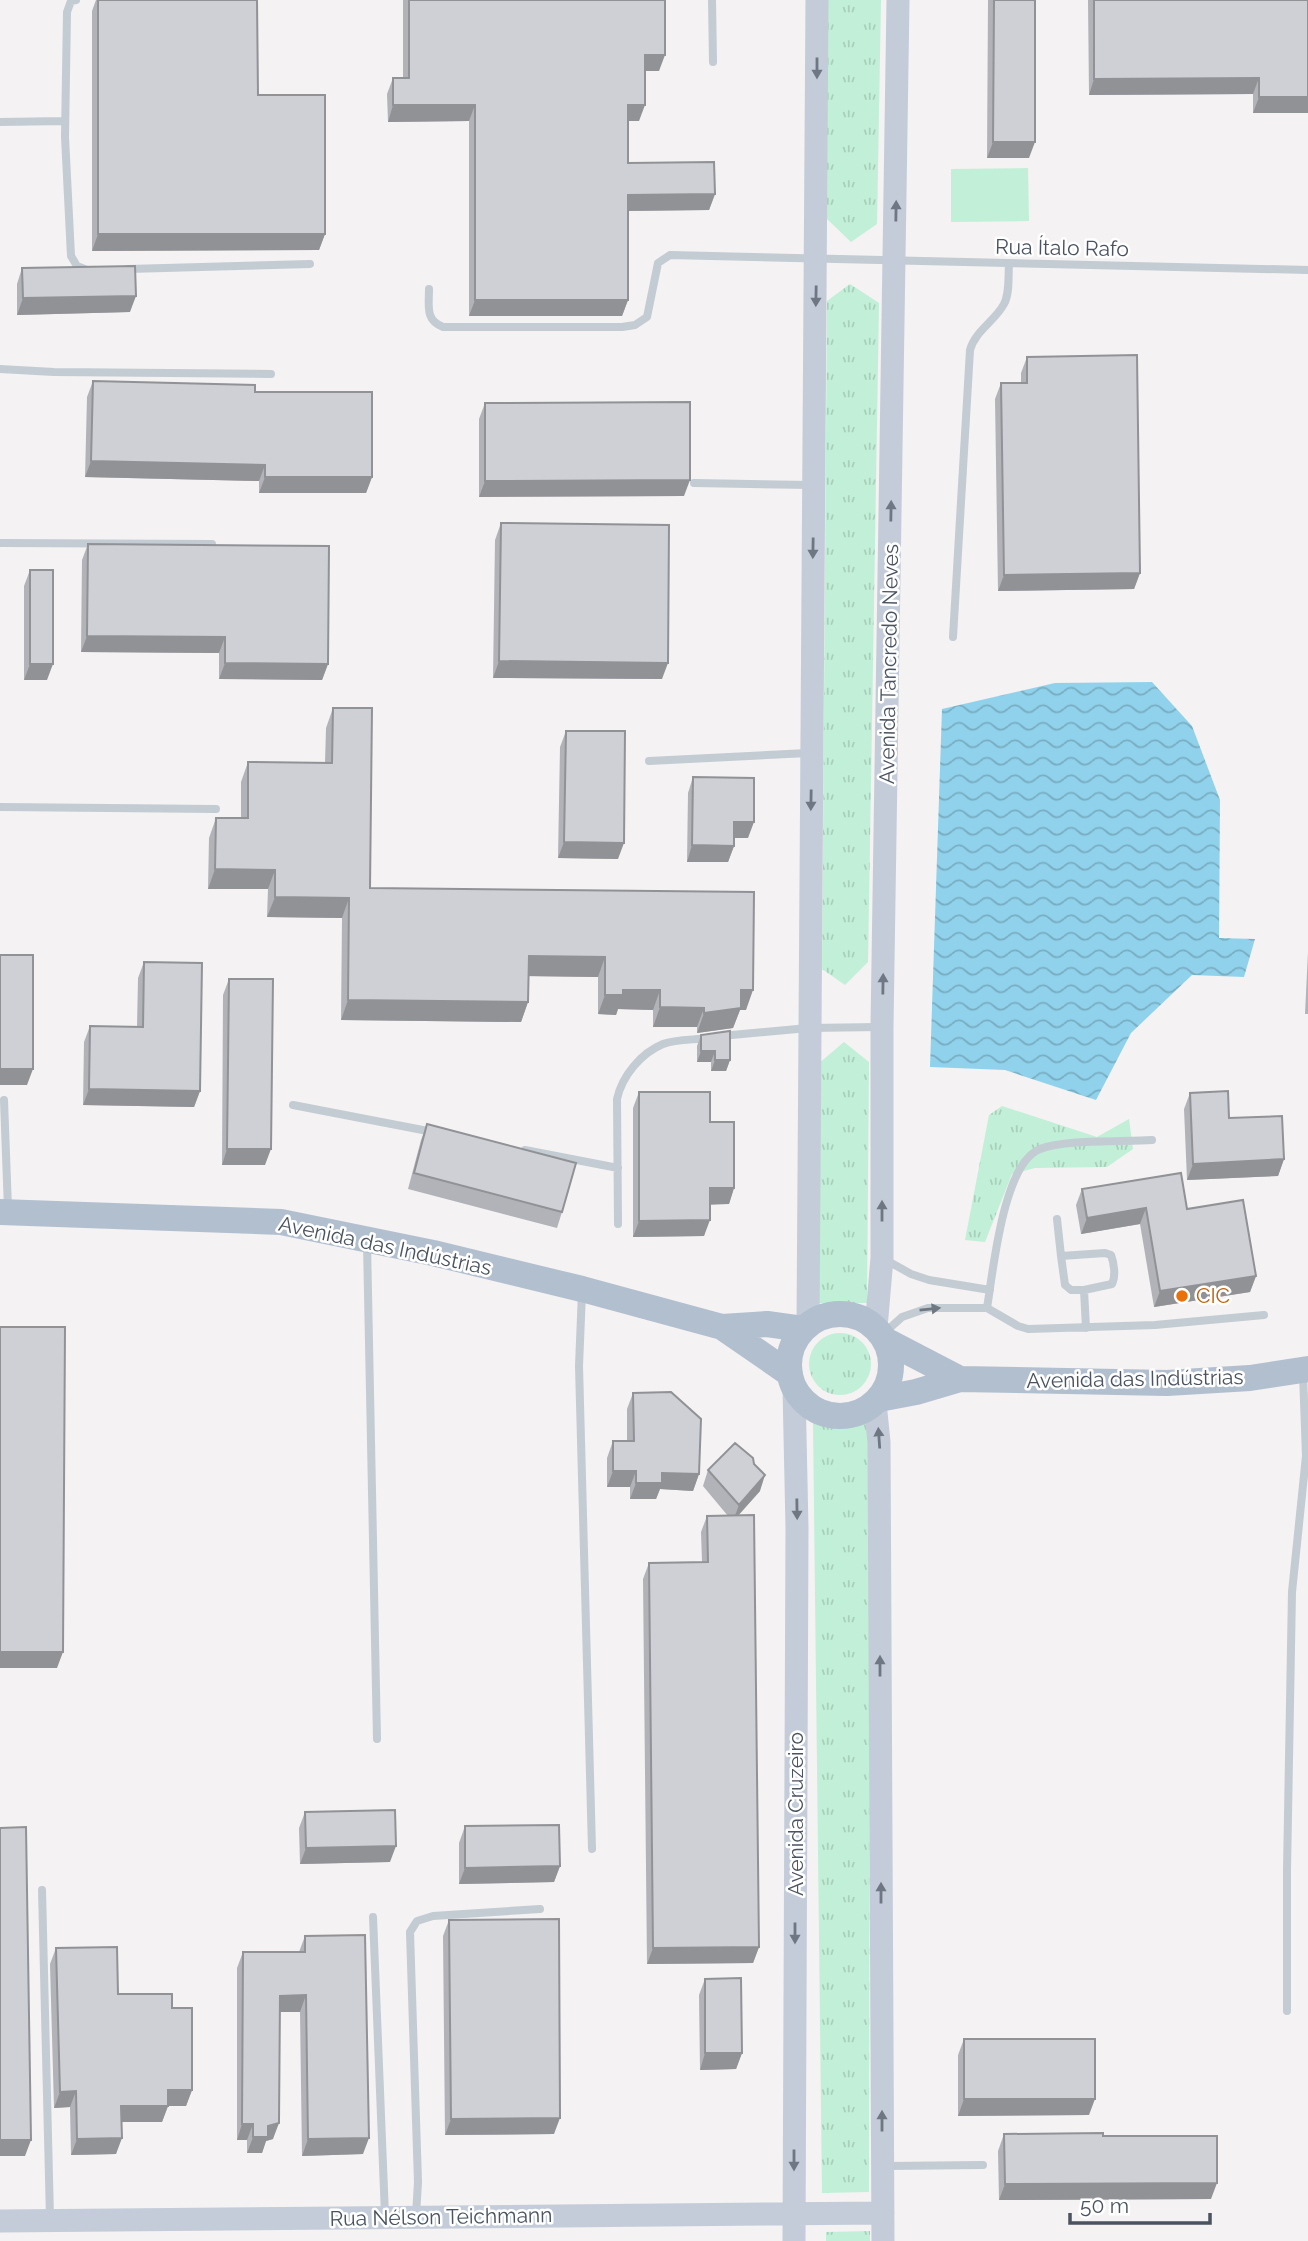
<svg xmlns="http://www.w3.org/2000/svg" width="1308" height="2241" font-family="Raleway,sans-serif">
<style>
.grass{fill:url(#grass-tufts)}
.park{fill:#c2efd7}
.water{fill:url(#water-waves)}
.lines{fill:none;stroke-linecap:round;stroke-linejoin:round}
.lane{stroke:#c3cbd3;stroke-width:8}
.secondary{stroke:#c3ccd8;stroke-width:23}
.primary{stroke:#b2bfcf;stroke-width:26}
.wall{fill:#b2b3b8}
.shaded-wall{fill:#919296}
.building{fill:#cfd0d6;stroke:#919296;stroke-width:2}
.oneway{fill:#6e7783}
.oneway2{fill:#6e7782}
.food-dot{fill:#e8710a;stroke:#fff;stroke-width:2.5}
.labels{text-anchor:middle;stroke-width:5;stroke-linejoin:round;paint-order:stroke}
.street-label{font-size:21px;fill:#4a535f;stroke:#fff}
.food-label{font-size:21px;fill:#c56008;stroke:#fff;text-anchor:start}
</style>
<defs>
<pattern id="grass-tufts" width="24" height="20" patternUnits="userSpaceOnUse" patternTransform="scale(1.75)"><rect width="24" height="20" fill="#c2efd7"/><path d="M3 7l-1-3M5 7V3M7 7l1-3M15 17l-1-3M17 17v-4M19 17l1-3" fill="none" stroke="#a8cfbb"/></pattern>
<pattern id="water-waves" width="16" height="10" patternUnits="userSpaceOnUse" patternTransform="scale(1.75)"><rect width="16" height="10" fill="#90d2eb"/><path d="M0 5q4-4 8 0t8 0" fill="none" stroke="#78adc2"/></pattern>
</defs>
<rect width="100%" height="100%" fill="#f4f2f2"/>
<path class="grass" d="M827,0H881L877,224L851,242L827,219Z
M850,284L879,303L868,962L845,985L822,969L827,301Z
M844,1042L869,1062L867,1303H816L818,1064Z
M1002,1106L1097,1137L1129,1119L1133,1149L1107,1167L1035,1168L1012,1174L985,1242L965,1240L989,1115Z
M809 1364a31 31 0 1 1 62 0a31 31 0 1 1-62 0Z
M813,1423L870,1424L869,2192L822,2193Z
M870,2231V2241H826V2232Z"/>
<path class="park" d="M1028,168L1029,221L951,222V169Z"/>
<path class="water" d="M1152,682L1192,726L1220,800L1219,938L1255,939L1244,977L1192,975L1131,1033L1096,1100L1005,1070L930,1067L942,709L1055,683Z"/>
<g class="lines">
<path class="lane" d="M76,0L71,1L67,12L65,137L71,256L77,266L87,270
M712,0L713,62
M0,122L65,121
M128,269L310,264
M429,289C429,306 425,320 443,327H622L635,325L647,317L658,263L670,255L1308,270
M0,369L54,372L271,374
M694,483L811,485
M0,543L212,544
M953,637L970,350C975,331 995,321 1004,304C1010,293 1008,276 1009,264
M649,761L808,753
M0,807L216,809
M721,1036L808,1028L879,1027
M4,1100L8,1209
M293,1105L433,1132
M525,1150L618,1168
M1057,1219L1061,1256L1105,1253L1111,1255C1114,1263 1116,1276 1112,1284L1084,1290L1086,1328
M618,1224L617,1099C622,1076 641,1053 663,1044C676,1039 695,1040 708,1038
M367,1243L377,1739
M1061,1256L1065,1285L1071,1290H1084
M886,1260L911,1274L929,1280L990,1290
M582,1292L579,1366L592,1849
M987,1308C993,1272 1003,1163 1040,1149C1064,1139 1124,1142 1152,1140
M882,1335L902,1317L928,1308H987L1018,1326L1028,1329L1155,1325L1264,1315
M42,1890L50,2218
M373,1917L385,2215
M1287,2011V1870L1292,1592L1306,1456L1303,1373
M886,2166L983,2165
M416,2215L418,2182L410,1932L417,1921L433,1916L540,1909"/>
<path class="secondary" d="M808,1325L817,0
M876,1328L882,1258V1027L898,0
M875,1403L879,1442L883,2241
M0,2221L883,2213
M794,2241L797,1528L794,1388"/>
<path class="primary" d="M0,1212L281,1222L433,1253L582,1289L722,1327L767,1324L803,1329
M789 1365a51 51 0 1 1 102 0a51 51 0 1 1-102 0Z
M722,1327L790,1374
M885,1340L960,1379
M879,1399L916,1392L960,1379L1167,1383L1250,1378L1308,1369"/>
</g>
<path class="wall" d="M96,0H257L258,95L325,234L319,250L92,251V11Z
M403,0H665L659,71H645L639,121H628V163L715,194L709,210L628,211V300L622,316H469V121L388,122L387,94L393,78H403Z
M988,0H1035L1029,158H987Z
M1088,0H1308V113H1253V94L1089,95Z
M22,268L130,312L17,315V284Z
M1027,357L1140,573L1134,589L998,591L995,399L1001,383H1021V373Z
M93,381L372,477L366,493H259V481L85,477L87,397Z
M485,403L684,496L479,497V419Z
M501,523L662,679L493,678L495,540Z
M88,544L328,664L322,680L219,679V653L81,652L82,560Z
M30,570L47,680H24V586Z
M333,708L370,888L754,892L746,1010H740L733,1028L697,1033V1027H653V1010L618,1009L616,1015L598,1014V977L528,976V1002L521,1022L341,1020L342,918L267,917L268,889H208L209,838L216,818H241V782L248,762L325,763L326,728Z
M566,731L618,859L558,858L560,747Z
M693,777L748,838H734V846L728,862H687L688,793Z
M1308,952V1014H1305Z
M144,962L200,1091L194,1107L83,1105L84,1042L90,1026L137,1027L138,978Z
M229,979L265,1165H222L223,995Z
M701,1035L730,1060L726,1071H711V1062H697V1046Z
M639,1092L734,1188L729,1204H710L704,1236L633,1237V1108Z
M1190,1093L1229,1118L1284,1159L1278,1176L1187,1180L1184,1109Z
M427,1124L562,1212L557,1228L408,1189L421,1140Z
M1082,1189L1187,1209L1256,1276L1250,1292L1154,1307L1140,1224L1081,1234L1076,1205Z
M633,1393L699,1474L693,1491L660,1489L656,1499H630V1487H607V1458L613,1441H627V1409Z
M754,1464L760,1491L738,1516L759,1947L753,1963L647,1964L643,1579L649,1563L702,1562L701,1532L707,1516H728L703,1486L708,1470Z
M305,1812L390,1862L300,1864L299,1828Z
M465,1826L560,1866L554,1882L459,1884V1843Z
M449,1920L554,2134L445,2135L443,1936Z
M305,1936L363,2154L302,2156L300,2012H280L273,2139L266,2141L262,2153H247V2140H237V1968L243,1952H299Z
M56,1948L118,1994L172,2008L192,2090L186,2106H168L162,2122H121L116,2154L71,2155L70,2107L54,2108L50,1964Z
M705,1979L742,2053L736,2069L700,2070L699,1995Z
M964,2039L1089,2115L958,2116V2055Z
M1004,2134L1103,2136L1211,2199L999,2200L998,2151Z"/>
<path class="shaded-wall" d="M645,55H665L659,71H639Z
M1259,78L1253,94L1089,95L1094,79Z
M1259,97H1308V113H1253Z
M393,105H475L469,121L388,122Z
M628,105H645L639,121H622Z
M993,142H1035L1029,158H987Z
M715,194L709,210L622,211L628,195Z
M98,234H325L319,250L92,251Z
M136,296L130,312L17,315L23,298Z
M475,300H628L622,316H469Z
M91,461L265,465L259,481L85,477Z
M265,477H372L366,493H259Z
M690,480L684,496L479,497L485,481Z
M1140,573L1134,589L998,591L1004,575Z
M87,636L225,637L219,653L81,652Z
M499,661L668,663L662,679L493,678Z
M225,663L328,664L322,680L219,679Z
M30,664H53L47,680H24Z
M734,822H754L748,838H728Z
M564,842L624,843L618,859L558,858Z
M692,845L734,846L728,862H687Z
M215,869L275,870L268,889H208Z
M275,897L349,898L342,918L267,917Z
M529,956L605,957L598,977L522,976Z
M623,990H660L653,1010L618,1009L616,1015L598,1014L605,995Z
M741,990H753L746,1010H740L733,1028L697,1033L704,1013Z
M348,1000L528,1002L521,1022L341,1020Z
M660,1007L704,1008L697,1027H653Z
M701,1051H715L711,1062H697Z
M715,1060H730L726,1071H711Z
M0,1069H33L27,1085H0Z
M89,1089L200,1091L194,1107L83,1105Z
M227,1149H271L265,1165H222Z
M1284,1159L1278,1176L1187,1180L1193,1164Z
M710,1188H734L729,1204L704,1205Z
M1146,1208L1140,1224L1081,1234L1087,1218Z
M710,1220L704,1236L633,1237L639,1221Z
M1256,1276L1250,1292L1154,1307L1160,1291Z
M613,1471H636L630,1487H607Z
M662,1473L699,1474L693,1491L660,1489L656,1499H630L636,1483Z
M765,1475L760,1491L733,1521L739,1505Z
M0,1652H63L57,1668H0Z
M396,1846L390,1862L300,1864L306,1848Z
M560,1866L554,1882L459,1884L465,1868Z
M759,1947L753,1963L647,1964L653,1948Z
M306,1995L300,2012H274L280,1996Z
M705,2053H742L736,2069L700,2070Z
M168,2090H192L186,2106H162Z
M76,2091L70,2107L54,2108L60,2092Z
M964,2099H1095L1089,2115L958,2116Z
M121,2106H168L162,2122H115Z
M560,2118L554,2134L445,2135L451,2119Z
M279,2123L273,2139L266,2141L262,2153H247L253,2137L268,2126Z
M242,2124H253L247,2140H237Z
M122,2138L116,2154L71,2155L77,2139Z
M369,2138L363,2154L302,2156L308,2139Z
M0,2140H31L25,2156H0Z
M1217,2183L1211,2199L999,2200L1005,2184Z"/>
<path class="building" d="M98,0H257L258,95H325V234H98Z
M409,0H665V55H645V105H628V163L714,162L715,194L628,195V300H475V105H393V78H409Z
M994,0H1035V142H993Z
M1094,0H1308V97H1259V78L1094,79Z
M135,266L136,296L23,298L22,268Z
M1137,355L1140,573L1004,575L1001,383H1027V357Z
M93,381L255,385V392H372V477H265V465L91,461Z
M690,402V480L485,481V403Z
M501,523L669,525L668,663L499,661Z
M88,544L329,546L328,664L225,663V637L87,636Z
M30,570H53V664H30Z
M333,708H372L370,888L754,892L753,990H741V1008L704,1013V1008L660,1007V990H623V995H605V957L529,956L528,1002L348,1000L349,898L275,897V870L215,869L216,818H248V762L332,763Z
M566,731H625L624,843L564,842Z
M693,777L754,778V822H734V846L692,845Z
M0,955H33V1069H0Z
M144,962L202,963L200,1091L89,1089L90,1026L143,1027Z
M229,979H273L271,1149H227Z
M730,1031V1060H715V1051H701V1035Z
M1228,1091L1229,1118L1282,1116L1284,1159L1193,1164L1190,1093Z
M639,1092H710V1122H734V1188H710V1220L639,1221Z
M427,1124L576,1163L562,1212L414,1173Z
M1181,1173L1187,1209L1243,1200L1256,1276L1160,1291L1146,1208L1087,1218L1082,1189Z
M0,1327H65L63,1652H0Z
M671,1392L701,1419L699,1474L662,1473V1483H636V1471H613V1441H634L633,1393Z
M735,1443L753,1458L754,1464L765,1475L739,1505L708,1470Z
M754,1515L759,1947L653,1948L649,1563L708,1562L707,1516Z
M395,1810L396,1846L306,1848L305,1812Z
M559,1825L560,1866L465,1868V1826Z
M26,1827L31,2140H0V1828Z
M559,1919L560,2118L451,2119L449,1920Z
M365,1935L369,2138L308,2139L306,1995L280,1996L279,2123L268,2126V2137H253V2124H242L243,1952H305V1936Z
M117,1947L118,1994H172V2008H192V2090H168V2106H121L122,2138L77,2139L76,2091L60,2092L56,1948Z
M741,1978L742,2053H705V1979Z
M964,2039H1095V2099H964Z
M1103,2133V2136H1217V2183L1005,2184L1004,2134Z"/>
<defs><path id="oneway-solid" d="M-6-.8H1V-3.2L6.5 0L1 3.2V.8H-6Z" transform="scale(1.75)"/></defs>
<g class="oneway">
<use href="#oneway-solid" transform="translate(817 68) rotate(90)"/>
<use href="#oneway-solid" transform="translate(896 211) rotate(-89)"/>
<use href="#oneway-solid" transform="translate(816 296) rotate(91)"/>
<use href="#oneway-solid" transform="translate(891 511) rotate(-89)"/>
<use href="#oneway-solid" transform="translate(813 548) rotate(91)"/>
<use href="#oneway-solid" transform="translate(811 800) rotate(91)"/>
<use href="#oneway-solid" transform="translate(883 984) rotate(-89)"/>
<use href="#oneway-solid" transform="translate(882 1211) rotate(-90)"/>
<use href="#oneway-solid" transform="translate(879 1438) rotate(-94)"/>
<use href="#oneway-solid" transform="translate(797 1509) rotate(89)"/>
<use href="#oneway-solid" transform="translate(880 1666) rotate(-90)"/>
<use href="#oneway-solid" transform="translate(881 1893) rotate(-90)"/>
<use href="#oneway-solid" transform="translate(795 1933) rotate(90)"/>
<use href="#oneway-solid" transform="translate(882 2121) rotate(-90)"/>
<use href="#oneway-solid" transform="translate(794 2160) rotate(90)"/>
</g>
<use class="oneway2" href="#oneway-solid" transform="translate(930 1309) rotate(-6)"/>
<circle class="food-dot" cx="1182" cy="1296" r="7"/>
<g class="labels">
<g class="street-label">
<text transform="translate(1062 248) rotate(1)" y="7">Rua Ítalo Rafo</text>
<text transform="translate(889 664) rotate(-89)" y="7">Avenida Tancredo Neves</text>
<text transform="translate(385 1246) rotate(12)" y="7">Avenida das Indústrias</text>
<text transform="translate(1135 1379) rotate(-1)" y="7">Avenida das Indústrias</text>
<text transform="translate(796 1814) rotate(-90)" y="7">Avenida Cruzeiro</text>
<text transform="translate(441 2217) rotate(-1)" y="7">Rua Nélson Teichmann</text>
</g>
<g class="food-label">
<text x="1196" y="1303">CIC</text>
</g>
</g>
<path d="M1070 2213v10h140v-10" fill="none" stroke="#4a535f" stroke-width="3.5"/>
<text x="1080" y="2213" font-size="21" fill="#4a535f" stroke="#ffffff" stroke-width="5" paint-order="stroke">50 m</text>
</svg>
